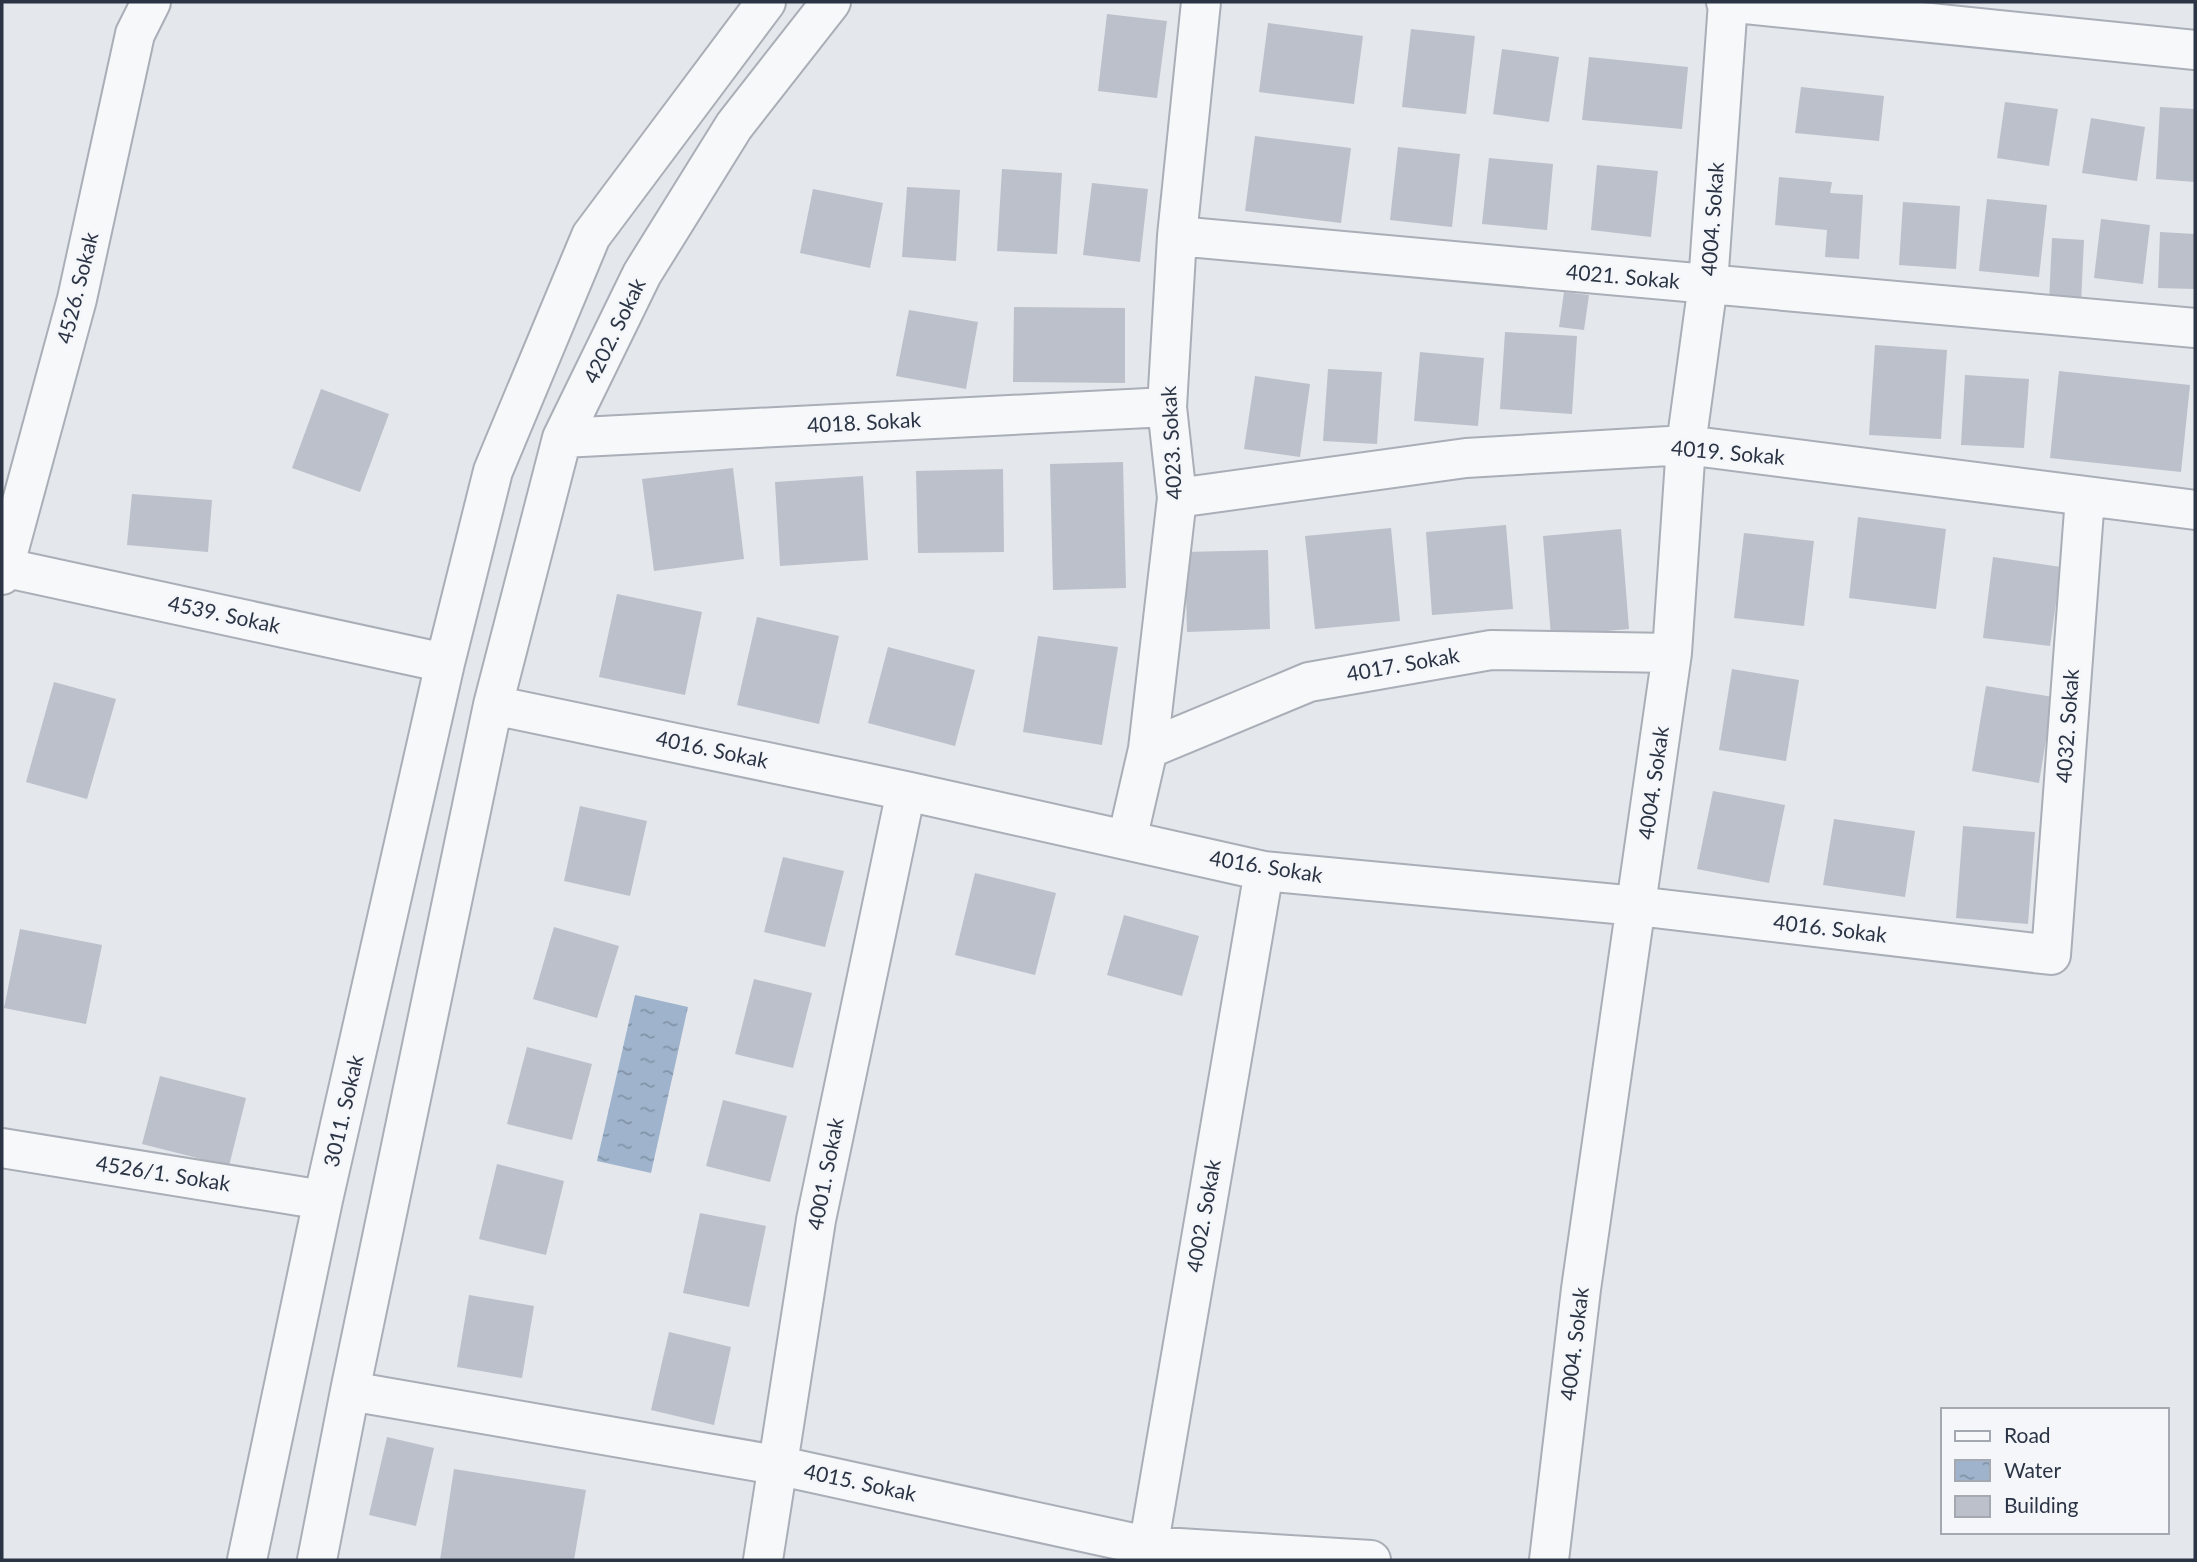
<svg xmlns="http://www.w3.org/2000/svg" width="2197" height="1562" font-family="Lato,sans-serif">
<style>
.water{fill:url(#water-ripples)}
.building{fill:#bbc0ca}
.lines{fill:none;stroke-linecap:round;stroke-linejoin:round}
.minor-casing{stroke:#a9aeb7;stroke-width:42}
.minor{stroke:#f7f8fa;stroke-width:38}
.labels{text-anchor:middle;stroke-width:5;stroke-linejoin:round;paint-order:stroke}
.street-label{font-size:21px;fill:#2b3445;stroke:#f4f6f9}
</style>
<defs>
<pattern id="water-ripples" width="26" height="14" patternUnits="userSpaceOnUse" patternTransform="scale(1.75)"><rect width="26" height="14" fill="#9fb4cc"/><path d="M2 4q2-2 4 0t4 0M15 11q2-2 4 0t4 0" fill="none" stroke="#8293a7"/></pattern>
</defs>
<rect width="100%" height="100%" fill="#e4e7ec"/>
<path class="water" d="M635,995L688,1007L651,1173L597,1161Z"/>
<path class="building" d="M1107,14L1167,21L1157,98L1098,91Z
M1268,23L1363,36L1354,104L1259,92Z
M1411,29L1475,36L1466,114L1402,107Z
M1502,49L1559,57L1549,122L1493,114Z
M1589,57L1688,67L1682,129L1582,120Z
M1801,87L1884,96L1879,141L1795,133Z
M2005,102L2058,109L2049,166L1997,158Z
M2160,107L2195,109V182L2156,179Z
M2091,118L2145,127L2137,181L2082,173Z
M1255,136L1351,148L1341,223L1245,211Z
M1398,147L1460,154L1452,227L1390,220Z
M1489,158L1553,164L1547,230L1482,224Z
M1597,165L1658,171L1651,237L1591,230Z
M1002,169L1062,173L1057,254L997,251Z
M1779,177L1832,182L1830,193L1863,195L1859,259L1825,257L1827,230L1775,225Z
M1092,183L1148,189L1140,262L1083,255Z
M907,187L960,190L956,261L902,257Z
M813,189L883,203L870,268L800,253Z
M1987,199L2047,205L2039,277L1979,271Z
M1903,202L1960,206L1956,269L1899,265Z
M2101,219L2150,225L2143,284L2094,278Z
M2160,232L2195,234V289L2158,288Z
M2052,238L2084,240L2081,303L2049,302Z
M1564,292L1589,295L1584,330L1559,327Z
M1014,307L1125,308V383L1013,382Z
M909,310L978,322L966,389L896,376Z
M1505,332L1577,336L1572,414L1500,409Z
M1875,345L1947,350L1941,439L1869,435Z
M1420,352L1484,358L1478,426L1414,421Z
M1328,369L1382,372L1377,444L1323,441Z
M2059,371L2190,385L2181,472L2050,458Z
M1965,375L2029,379L2024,448L1961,445Z
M1255,376L1310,384L1300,457L1244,449Z
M321,389L389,414L360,492L292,468Z
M1123,462L1126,588L1053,590L1050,464Z
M733,468L744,559L654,571L642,479Z
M1003,469L1004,552L918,553L916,471Z
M863,476L868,560L780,566L775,482Z
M132,494L212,500L208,552L127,545Z
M1858,517L1946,529L1936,609L1849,598Z
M1506,525L1513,609L1432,615L1426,532Z
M1391,528L1400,621L1315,629L1305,536Z
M1621,529L1629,629L1551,636L1543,536Z
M1744,533L1814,541L1804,626L1734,618Z
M1268,550L1270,629L1187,632L1185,552Z
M1993,557L2061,567L2050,646L1983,638Z
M617,594L702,612L685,695L599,677Z
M757,617L839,636L819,724L737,705Z
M1038,636L1118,647L1102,745L1023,732Z
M888,647L975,670L955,746L868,723Z
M1732,669L1799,680L1786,761L1719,750Z
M54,682L116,699L87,799L26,782Z
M1986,686L2053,697L2039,783L1972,771Z
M1713,791L1785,805L1769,883L1697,869Z
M580,806L647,821L630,896L564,881Z
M1834,819L1915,831L1905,897L1823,885Z
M1963,826L2035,832L2028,924L1956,918Z
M783,857L844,871L825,947L764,932Z
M975,873L1056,893L1035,975L955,955Z
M1124,915L1199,936L1182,996L1107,975Z
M554,927L619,946L597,1018L533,999Z
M20,929L102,945L86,1024L4,1008Z
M754,979L812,993L793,1068L735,1054Z
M527,1047L592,1064L572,1140L507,1124Z
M160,1076L246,1098L229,1166L142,1144Z
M723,1100L787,1116L770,1182L706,1166Z
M497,1164L564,1181L546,1255L479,1239Z
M700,1213L766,1226L749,1307L683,1293Z
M469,1295L534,1306L522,1378L457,1367Z
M669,1332L731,1347L714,1425L651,1410Z
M387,1437L434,1448L416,1526L369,1515Z
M454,1469L586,1490L574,1560H440Z"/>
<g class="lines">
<defs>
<path id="minor" d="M1726,2L2195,50
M1177,236L2195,328
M562,438L1167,407
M1177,498L1466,458L1686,445L2195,510
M2,567L445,663
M2,575L77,299L135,34L151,2
M493,705L906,791L1264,871L1637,906L2051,955L2085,497
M1148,749L1309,682L1491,650L1672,653
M1127,840L1148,749L1177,498L1167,407L1177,236L1201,2
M2,1148L323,1200
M350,1391L776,1465L1147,1546L1371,1560
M247,1560L323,1200L445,663L493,471L591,236L766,2
M317,1560L350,1391L493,705L562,438L642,274L734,126L831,2
M763,1560L816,1220L906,791
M1146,1560L1264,871
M1549,1560L1581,1289L1672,653L1686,445L1708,284L1728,2"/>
</defs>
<use href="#minor" class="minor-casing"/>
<use href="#minor" class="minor"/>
</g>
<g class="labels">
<g class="street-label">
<text transform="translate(1713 219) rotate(-86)" y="7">4004. Sokak</text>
<text transform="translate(1623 277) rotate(5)" y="7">4021. Sokak</text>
<text transform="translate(78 288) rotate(-76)" y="7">4526. Sokak</text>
<text transform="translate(615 331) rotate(-64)" y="7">4202. Sokak</text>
<text transform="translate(864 423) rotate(-3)" y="7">4018. Sokak</text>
<text transform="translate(1172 443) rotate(-93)" y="7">4023. Sokak</text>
<text transform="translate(1728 453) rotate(5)" y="7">4019. Sokak</text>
<text transform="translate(224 615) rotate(12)" y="7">4539. Sokak</text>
<text transform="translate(1403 665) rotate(-10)" y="7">4017. Sokak</text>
<text transform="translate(2068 726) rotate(-86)" y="7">4032. Sokak</text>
<text transform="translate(712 750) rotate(12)" y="7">4016. Sokak</text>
<text transform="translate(1654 783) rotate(-82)" y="7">4004. Sokak</text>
<text transform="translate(1266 867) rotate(9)" y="7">4016. Sokak</text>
<text transform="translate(1830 929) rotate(7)" y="7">4016. Sokak</text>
<text transform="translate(344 1111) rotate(-77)" y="7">3011. Sokak</text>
<text transform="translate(163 1174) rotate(9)" y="7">4526/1. Sokak</text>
<text transform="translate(826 1174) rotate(-79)" y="7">4001. Sokak</text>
<text transform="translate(1204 1216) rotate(-80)" y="7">4002. Sokak</text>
<text transform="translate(1575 1344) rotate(-83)" y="7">4004. Sokak</text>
<text transform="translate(860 1483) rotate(12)" y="7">4015. Sokak</text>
</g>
</g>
<rect width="2197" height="1562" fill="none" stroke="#2b3445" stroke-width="7"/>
<rect x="1941" y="1408" width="228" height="126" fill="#f4f6f9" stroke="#a4a8b1" stroke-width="2"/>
<rect x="1955" y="1431" width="35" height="10" fill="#f7f8fa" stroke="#a4a8b1" stroke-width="2"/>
<text x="2004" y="1443" font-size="21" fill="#2b3445">Road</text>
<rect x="1955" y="1460" width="35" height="21" fill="url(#water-ripples)" stroke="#a4a8b1" stroke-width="2"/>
<text x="2004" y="1478" font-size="21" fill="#2b3445">Water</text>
<rect x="1955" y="1496" width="35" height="21" fill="#bbc0ca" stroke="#a4a8b1" stroke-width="2"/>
<text x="2004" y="1513" font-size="21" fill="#2b3445">Building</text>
</svg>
